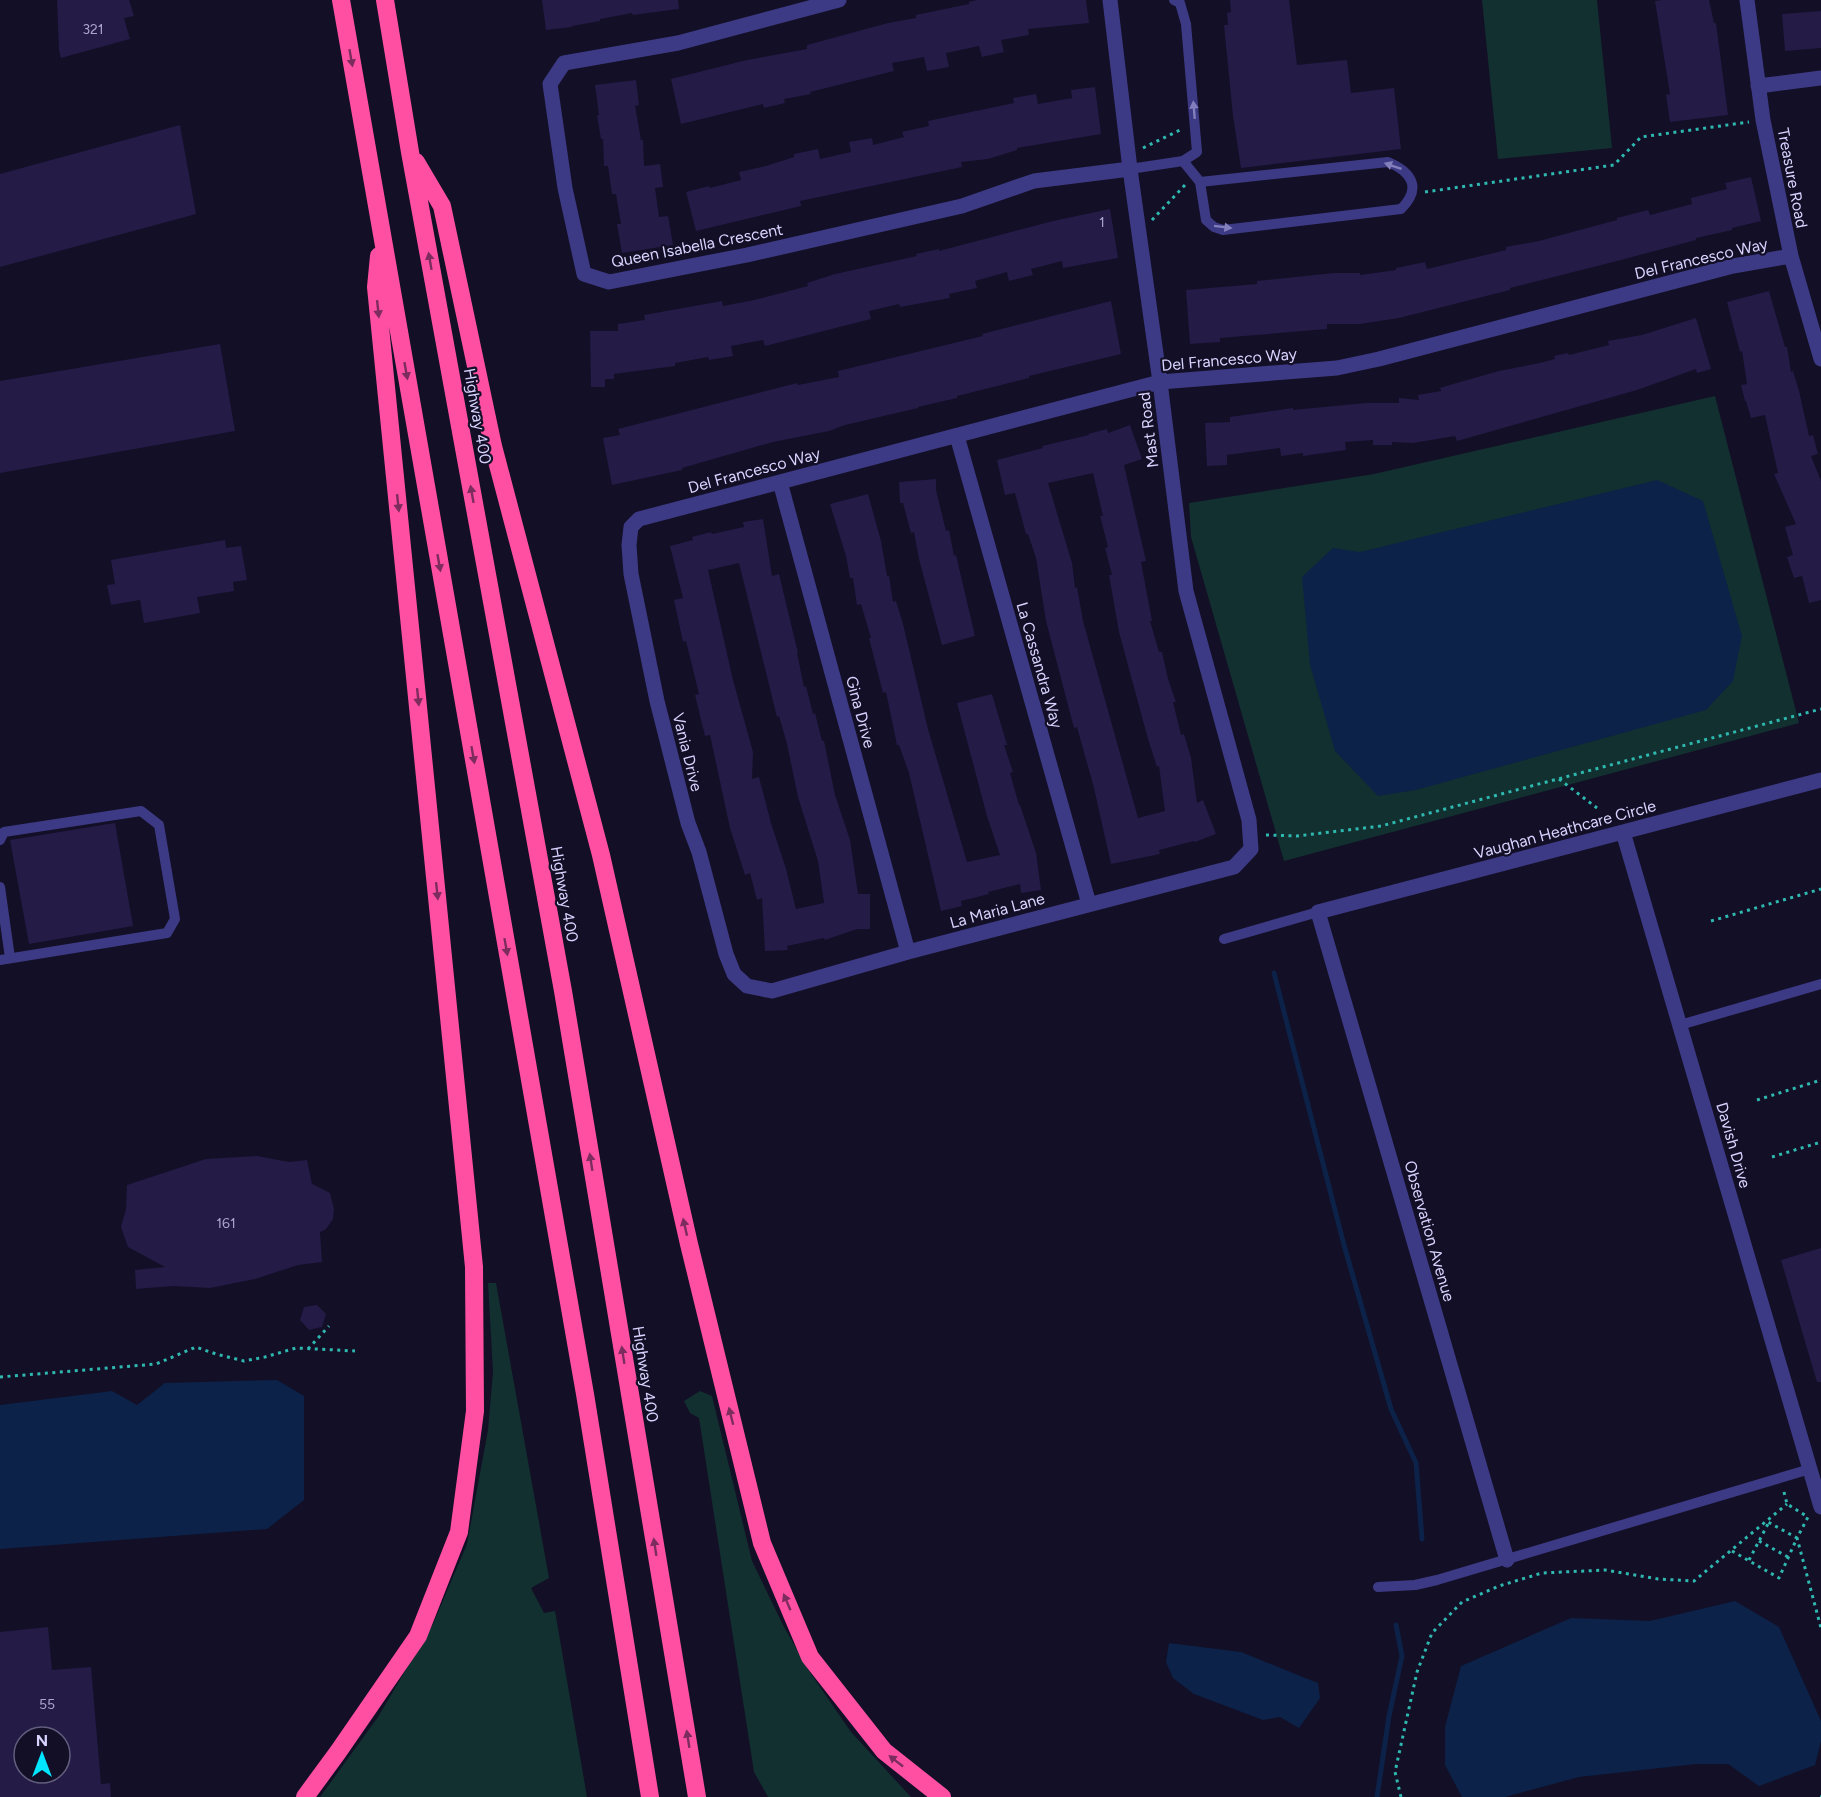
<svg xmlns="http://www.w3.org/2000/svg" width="1821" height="1797" font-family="Figtree,sans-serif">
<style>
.green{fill:#12302f}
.water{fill:#0c2248}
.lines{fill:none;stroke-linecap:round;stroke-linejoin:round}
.stream{stroke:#0c2248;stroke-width:5}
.building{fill:#241b47;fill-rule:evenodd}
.path{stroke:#2fb8b0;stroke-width:3;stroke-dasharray:3 4.5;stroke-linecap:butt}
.lane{stroke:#3d3a85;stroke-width:10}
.street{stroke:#3d3a85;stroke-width:15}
.highway{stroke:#ff4fa3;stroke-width:18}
.oneway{fill:#7d2c5e}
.oneway2{fill:#837fbc}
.labels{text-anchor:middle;stroke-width:4.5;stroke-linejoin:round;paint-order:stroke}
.number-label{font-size:14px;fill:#aca6d1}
.street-label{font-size:16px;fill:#d9d4ff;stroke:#130f26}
</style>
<rect width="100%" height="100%" fill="#130f26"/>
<path class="green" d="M1482,0H1597L1612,148L1498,159Z
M1715,396L1799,723L1284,861L1191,537L1189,503L1374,474Z
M488,1283H496L549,1578L531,1588L544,1613L555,1611L587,1797H320L378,1717L433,1624L467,1544L488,1430L493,1372Z
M700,1391L712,1396L752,1561L783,1625L809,1671L851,1732L911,1797H768L754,1772L699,1418L690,1413L684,1401Z"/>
<path class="water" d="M1657,480L1703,501L1742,636L1733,681L1706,710L1416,790L1378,796L1335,751L1310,665L1302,577L1333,548L1360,552Z
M277,1380L304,1396V1500L267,1529L0,1549V1405L112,1391L137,1405L165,1383Z
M1735,1601L1779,1627L1821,1721V1741L1815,1765L1759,1786L1728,1764H1696L1579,1777L1505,1797H1462L1445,1765V1727L1461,1666L1571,1618L1650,1621Z
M1169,1643L1241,1652L1318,1683L1320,1698L1299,1728L1280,1717L1263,1720L1194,1694L1173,1678L1166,1662Z"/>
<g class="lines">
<path class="stream" d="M1274,973L1344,1245L1391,1409L1416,1463L1422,1539
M1377,1797L1389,1716L1402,1656L1396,1625"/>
</g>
<path class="building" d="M57,0H129L134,16L124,18L130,39L61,58L59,50Z
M542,0H678L679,9L633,15L632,13L600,19V21L572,26V27L546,30Z
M977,0H1086L1089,23L1028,29L1029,35L1001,40L1004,52L982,57L979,46L946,53L949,67L927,71L924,57L892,63L894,71L810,92L811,94L784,99L785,103L764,108L763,104L681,124L671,79L747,60L807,49V45L888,23L916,18V15L969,4V2Z
M1230,0H1289L1297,65L1347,60L1351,93L1394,88L1401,149L1241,168L1233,116L1224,25H1228L1227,13L1231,12Z
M1663,0H1709L1714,23H1716L1728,115L1670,122L1666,95L1670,94L1655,1Z
M1821,11V48L1785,51L1782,14Z
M636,80L639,105L635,106L641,140H643L644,166L660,164L663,187L655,188L659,217L668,216L673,245L622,253L617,224H621L616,194H612L608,166H604L603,139H601L597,115H599L595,85Z
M1095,87L1101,134L1017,148V150L988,159L961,162L962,167L800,201L801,206L696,231L686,192L709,186L710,188L741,180L739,172L766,166L794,157V154L818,149L820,159L851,152L849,142L872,138L873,145L904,137L902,132L929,126L928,121L1014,103L1013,98L1036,94L1038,104L1072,98L1071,90Z
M180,125L196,214L0,267V174Z
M1751,177L1761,221L1732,228V230L1696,238V240L1621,260L1510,288V290L1399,318L1360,324H1327V329L1220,338V342L1190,344L1186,290L1257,284V281L1334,273H1360V275L1396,270V268L1425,262L1427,269L1506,250V247L1539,241L1617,220V218L1648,210L1650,215L1692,204L1691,198L1727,189L1725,183Z
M1110,209L1118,258L1063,268L1062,261L1031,269L1033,275L1009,281L1007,272L975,281L977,288L949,294L950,298L900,307L899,304L869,311L871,319L765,346L763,340L731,346L733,356L709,360L708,357L675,363V366L614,374V379H605V387H591L590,331H618V324L645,320L644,315L722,301L723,306L754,300L808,286L807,283L835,274L917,256L916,254L939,249V251L1053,221Z
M1769,291L1785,347H1787L1791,372L1793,371L1799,391L1809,436L1813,435L1818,454L1811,456L1821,481V600L1809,603L1802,576L1794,578L1787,557L1793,555L1785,527L1796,524L1774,474L1778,473L1765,415L1751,418L1746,401H1745L1741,385L1747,384L1742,351L1740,352L1727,302Z
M1111,301L1121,354L1029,376V378L957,396V398L918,407V408L845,425L829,431L773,442L682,468V470L612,485L603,438L620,435L618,429L797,383L798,385L839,377L838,371L983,336L982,334Z
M1696,318L1711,369L1697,373L1696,369L1637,390L1457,441L1455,436L1413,443L1392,442V445H1373V440L1345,442L1346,450L1303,456V453L1281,456L1280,448L1227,455V465L1207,466L1205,423L1230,422V417L1293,408V410L1366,403H1399V398L1419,400L1418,395L1441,391L1440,388L1453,384L1499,371L1540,363L1555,359L1554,356L1568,353L1569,355L1609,345L1608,341L1642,335Z
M220,344L235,431L0,473V381Z
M1130,425L1142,459L1124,465L1146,561L1141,562L1152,621H1150L1159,652H1162L1168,679L1176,702H1173L1181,735L1184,734L1191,758L1197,803L1203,800L1216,834L1195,842L1194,841L1159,850L1160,854L1111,864L1094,788L1077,727L1074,728L1046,621L1036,558L1028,534H1026L1015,493L1005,495L997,460L1043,448L1042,446L1089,435L1088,434L1107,429L1108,433ZM1093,473L1103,516H1100L1108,547L1105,548L1112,575H1109L1119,632L1148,739L1157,767L1159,766L1165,811L1138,818L1083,621L1077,587L1075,588L1072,563L1048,483Z
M936,479V490L946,531L949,530L954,556L956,555L975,636L942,645L919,559L914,532L911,533L903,503H900L899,482Z
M868,494L881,541L887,576H889L893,602L896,601L903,624L928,729L967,862L1000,855L987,816L957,703L992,694L1007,745H1004L1013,772L1010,773L1019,805H1020L1036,853L1041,890L1021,893L1020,884L988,892L989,894L961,901L962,906L941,911L909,773L899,745H897L886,692L883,693L869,638H871L861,604L857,605L853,578H850L846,556L830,504Z
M763,519L772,576L779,574L798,653H797L804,687L806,686L813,714L815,713L822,741H824L835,795L850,840L858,894H870V929H857L825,940L824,938L787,946L788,950L765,951L762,898L757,900L750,873L745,875L730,828L710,735L705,736L695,695L699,694L686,641L683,642L674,600L683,598L670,546L693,540L692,537L711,532L712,534L744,527L743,522ZM739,563L777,717L779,716L787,744L798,797L818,861L824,903L796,909L786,869L771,823L759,777L752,779L753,752L733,680L708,570Z
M225,540L226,548L241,546L247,580L233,582L234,591L197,597L200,613L144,623L140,600L111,605L107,585L115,584L111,560Z
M115,823L133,926L29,944L10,840Z
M257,1156L289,1162L307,1160L312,1184L330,1193L334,1209L333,1219L326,1229L320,1232L322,1262L298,1265L255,1279L210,1288L173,1286L136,1289L135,1270L165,1267L128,1247L121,1227L126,1209L127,1185L206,1159Z
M1821,1248V1382H1817L1781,1260Z
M317,1305L326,1314L322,1327L309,1330L300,1320L304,1307Z
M48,1627L52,1670L91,1667L101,1784L110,1783L111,1797H0V1632ZM24,1737H60V1773H24Z"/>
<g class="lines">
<path class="path" d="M1143,148L1182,129
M1425,192L1614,165L1641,137L1749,122
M1152,220L1185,185
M1559,779L1597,808
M1266,835L1297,836L1381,826L1821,709
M1711,921L1821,889
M1757,1100L1821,1080
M1772,1157L1821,1142
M308,1349L329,1326
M0,1377L156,1364L196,1347L216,1354L244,1361L265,1357L296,1348L355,1351
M1784,1492L1787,1504L1808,1517L1797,1538L1821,1628
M1759,1541L1788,1557
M1732,1551L1779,1578L1797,1538L1768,1522
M1749,1560L1769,1522
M1401,1797L1395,1772L1417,1672L1432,1633L1462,1602L1499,1586L1542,1573L1605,1570L1658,1579L1694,1581L1787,1504
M1820,1797H1821"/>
<path class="lane" d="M1183,161L1200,182L1206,220L1214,227L1223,230L1401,209C1422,188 1412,172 1388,162L1200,182
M1130,169L1183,161L1197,152L1186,24L1180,3L1174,0
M0,840L4,832L141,811L159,825L175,919L167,933L0,960
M0,887L10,958
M1224,939L1318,912
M1680,1025L1821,984
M1378,1587L1415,1585L1437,1580L1810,1469"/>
<path class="street" d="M839,0L678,43L564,63L550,84L565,188L584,274L609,282L747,255L962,206L1034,181L1130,169
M1110,0L1130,169L1160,382L1186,591L1249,820L1251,849L1234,867L908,952L772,991L747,986L734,974L726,954L699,852L688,823L657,701L631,574L629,545L631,527L639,519L1160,382L1337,368L1379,359L1733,266L1791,256
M1747,0L1763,120L1791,256L1821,359
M1758,86L1821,78
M957,436L1089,904
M780,482L908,952
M1623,832L1821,1507
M1507,1560L1318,912L1821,780"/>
<path class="highway" d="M341,0L585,1394L650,1797
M385,0L410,152L563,991L697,1797
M416,162L442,206L493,446L601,855L689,1244L762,1543L810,1657L884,1751L942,1797
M305,1797L338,1752L418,1636L459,1532L475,1411L474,1267L376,287L379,256"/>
</g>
<defs><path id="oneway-solid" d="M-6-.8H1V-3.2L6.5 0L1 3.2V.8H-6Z" transform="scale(1.5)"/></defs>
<g class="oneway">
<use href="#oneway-solid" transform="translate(351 58) rotate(80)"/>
<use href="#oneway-solid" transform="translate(430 261) rotate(-100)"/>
<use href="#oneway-solid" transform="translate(378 309) rotate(84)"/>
<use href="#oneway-solid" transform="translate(406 371) rotate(80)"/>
<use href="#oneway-solid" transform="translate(472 494) rotate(-100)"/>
<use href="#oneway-solid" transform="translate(398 503) rotate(84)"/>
<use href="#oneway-solid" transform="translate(439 563) rotate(80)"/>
<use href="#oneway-solid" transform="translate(418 697) rotate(84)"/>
<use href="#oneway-solid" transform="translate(473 755) rotate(80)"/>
<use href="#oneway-solid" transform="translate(437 891) rotate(84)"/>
<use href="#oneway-solid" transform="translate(506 947) rotate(80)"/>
<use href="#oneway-solid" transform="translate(591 1162) rotate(-99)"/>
<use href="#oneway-solid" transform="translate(685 1227) rotate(-103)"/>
<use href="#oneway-solid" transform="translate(623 1355) rotate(-99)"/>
<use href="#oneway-solid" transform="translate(731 1416) rotate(-104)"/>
<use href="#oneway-solid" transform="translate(655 1547) rotate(-99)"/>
<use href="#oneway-solid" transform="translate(787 1602) rotate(-113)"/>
<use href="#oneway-solid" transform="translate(688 1739) rotate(-99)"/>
<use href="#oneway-solid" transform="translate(896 1761) rotate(-142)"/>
</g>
<g class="oneway2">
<use href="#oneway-solid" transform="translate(1194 110) rotate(-95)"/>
<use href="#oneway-solid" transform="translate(1393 166) rotate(-161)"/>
<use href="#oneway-solid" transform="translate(1223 227) rotate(7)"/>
</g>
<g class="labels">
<g class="number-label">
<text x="93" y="34">321</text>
<text x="1102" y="227">1</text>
<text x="226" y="1228">161</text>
<text x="47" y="1709">55</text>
</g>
<g class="street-label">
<text transform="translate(1793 178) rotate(79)" y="6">Treasure Road</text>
<text transform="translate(697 245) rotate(-11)" y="6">Queen Isabella Crescent</text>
<text transform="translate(1701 258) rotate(-13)" y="6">Del Francesco Way</text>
<text transform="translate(1229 359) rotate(-5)" y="6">Del Francesco Way</text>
<text transform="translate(478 416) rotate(80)" y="6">Highway 400</text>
<text transform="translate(1148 430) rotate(-97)" y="6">Mast Road</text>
<text transform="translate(754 470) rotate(-15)" y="6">Del Francesco Way</text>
<text transform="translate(1040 665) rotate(74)" y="6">La Cassandra Way</text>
<text transform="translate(861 712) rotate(75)" y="6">Gina Drive</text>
<text transform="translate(688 752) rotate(76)" y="6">Vania Drive</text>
<text transform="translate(1565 829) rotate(-15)" y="6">Vaughan Heathcare Circle</text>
<text transform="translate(565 894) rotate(80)" y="6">Highway 400</text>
<text transform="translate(997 910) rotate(-15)" y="6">La Maria Lane</text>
<text transform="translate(1734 1145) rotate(74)" y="6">Davish Drive</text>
<text transform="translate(1430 1231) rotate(74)" y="6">Observation Avenue</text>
<text transform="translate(646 1374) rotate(81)" y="6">Highway 400</text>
</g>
</g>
<g transform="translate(42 1755)"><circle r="28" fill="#130f26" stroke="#625e7d" stroke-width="1.5"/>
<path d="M0-4.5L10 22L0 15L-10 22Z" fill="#00e5ff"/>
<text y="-9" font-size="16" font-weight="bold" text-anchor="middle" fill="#d9d4ff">N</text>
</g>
</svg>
